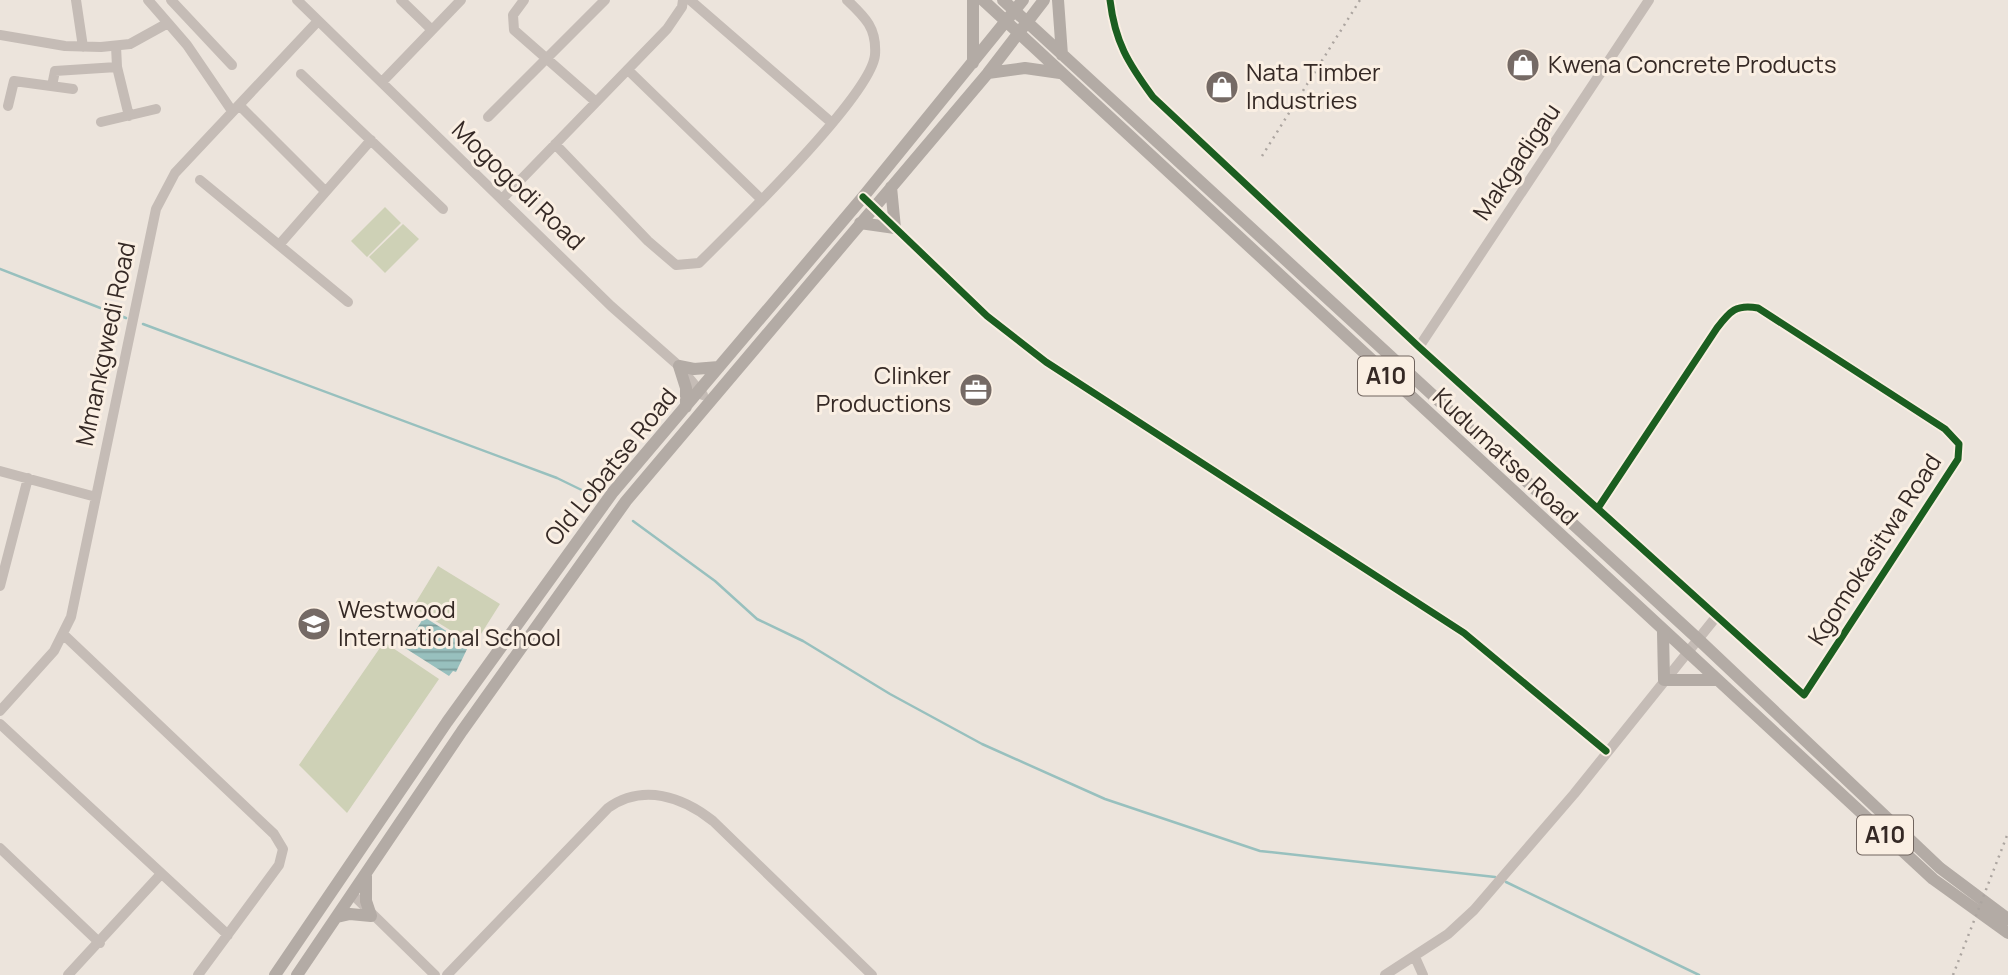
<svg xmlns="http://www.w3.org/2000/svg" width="2008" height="975" font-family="Manrope,sans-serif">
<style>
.park{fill:#ced1b6}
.water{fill:url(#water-rules)}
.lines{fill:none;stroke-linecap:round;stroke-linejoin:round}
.stream{stroke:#98c0be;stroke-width:2.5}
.minor{stroke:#c5bcb6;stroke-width:10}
.major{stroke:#b3aba5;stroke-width:12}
.rail{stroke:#aca5a0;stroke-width:2.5;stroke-dasharray:2 5;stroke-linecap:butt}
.cycleway-casing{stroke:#faefe3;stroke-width:11}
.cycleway{stroke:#1b5e20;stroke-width:7}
.labels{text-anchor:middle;stroke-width:6;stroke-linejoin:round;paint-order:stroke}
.shield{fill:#faefe3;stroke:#70645e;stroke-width:2}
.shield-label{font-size:23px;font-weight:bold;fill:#352925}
.poi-label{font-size:24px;fill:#352925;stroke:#faefe3;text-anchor:start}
.street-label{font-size:24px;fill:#352925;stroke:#faefe3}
</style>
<defs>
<pattern id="water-rules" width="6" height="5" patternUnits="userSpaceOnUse" patternTransform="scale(1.75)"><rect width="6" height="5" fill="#98c0be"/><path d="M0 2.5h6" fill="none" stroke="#7d9c9a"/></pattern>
</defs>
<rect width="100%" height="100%" fill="#ece4dc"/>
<path class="park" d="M385,207L401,223L367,257L351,241Z
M403,224L419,239L385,273L369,257Z
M438,566L500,604L474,645L413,607Z
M384,642L439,679L347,813L299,765Z"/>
<path class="water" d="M424,617L469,645L456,672L453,671L449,676L405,648Z"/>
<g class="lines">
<path class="stream" d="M0,269L126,318
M143,324L557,478L598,498
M633,521L715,581L757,619L803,641L890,694L982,744L1105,799L1260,851L1495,877
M1506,882L1699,975"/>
<path class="minor" d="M76,0L83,47
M171,0L232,65
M297,0L611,306L679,366L703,395
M401,0L432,30
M524,0L513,15L514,30L596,102
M690,0L832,123
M1110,0C1115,42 1128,63 1153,97L1419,347L1804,695L1958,459L1959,444L1945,429L1758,308C1736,304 1730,311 1717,328L1598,508
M168,23L187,45L232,111
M0,35L65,46L101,47L130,44L168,23L148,0
M116,46L117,67L129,116
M628,70L761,199
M301,74L443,209
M382,82L461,0
M52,86L55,71L117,67
M239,105L325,191
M8,106L14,81L73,89
M488,117L605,0
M101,122L156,109
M555,144L648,241L676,265L699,263C734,228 871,96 875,55C877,28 865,17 847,0
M200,180L348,302
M502,199L667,29L682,7L683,0
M870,204L987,316L1046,362L1464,633L1606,751
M279,245L371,140
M1419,347L1649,0
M0,471L96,497
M0,586L28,478
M64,635L274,834L283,849L279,865L198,975
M0,711L54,651L71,617L156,209L175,173L318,21
M0,724L228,935
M0,848L100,943
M353,895L435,975
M1415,957L1423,975
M68,975L161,874
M447,975L608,808C643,783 683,797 713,821L872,975
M1385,975L1448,934L1474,910L1574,794L1716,617"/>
<path class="major" d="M973,0V63
M983,0L1933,879L2008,933
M1003,0L1698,639L1940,868L2008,919
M1058,0L1062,55
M988,73L1025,68L1060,73
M860,223L895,228L891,187
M686,407V388L679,366L694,369L719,367
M1663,632L1664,680H1715
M337,917L350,914L371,916L366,901V876
M275,975L447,722L613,492L863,197L1023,0
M297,975L462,731L626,501L988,73L1044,0"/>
<path class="rail" d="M1262,156L1360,0
M1953,975L2008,833"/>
<defs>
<path id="cycleway" d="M1110,0C1115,42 1128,63 1153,97L1419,347L1804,695L1958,459L1959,444L1945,429L1758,308C1736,304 1730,311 1717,328L1598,508
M863,197L987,316L1046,362L1464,633L1606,751"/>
</defs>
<use href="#cycleway" class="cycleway-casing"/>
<use href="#cycleway" class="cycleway"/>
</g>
<defs>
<symbol id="shop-disc" viewBox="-11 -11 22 22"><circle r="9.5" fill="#756a65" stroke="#faefe3"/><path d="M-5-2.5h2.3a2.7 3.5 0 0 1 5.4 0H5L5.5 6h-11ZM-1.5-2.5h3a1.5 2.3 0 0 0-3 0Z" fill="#fff"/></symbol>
<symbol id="office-disc" viewBox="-11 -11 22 22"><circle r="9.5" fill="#756a65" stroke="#faefe3"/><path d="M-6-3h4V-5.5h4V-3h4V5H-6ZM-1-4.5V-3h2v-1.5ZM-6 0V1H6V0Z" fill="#fff"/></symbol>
<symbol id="school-disc" viewBox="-11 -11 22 22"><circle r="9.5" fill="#756a65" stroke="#faefe3"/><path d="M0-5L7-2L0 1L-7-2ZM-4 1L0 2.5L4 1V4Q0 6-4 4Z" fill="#fff"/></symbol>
</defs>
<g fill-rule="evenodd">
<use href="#shop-disc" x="1504" y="46" width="38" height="38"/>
<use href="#shop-disc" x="1203" y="68" width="38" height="38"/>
<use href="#office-disc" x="957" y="371" width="38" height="38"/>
<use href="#school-disc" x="295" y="605" width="38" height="38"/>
</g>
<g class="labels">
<g class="shield">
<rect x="1358" y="356.5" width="56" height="39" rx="5"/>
<rect x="1857" y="815.5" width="56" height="39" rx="5"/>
</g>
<g class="shield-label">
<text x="1386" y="384">A10</text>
<text x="1885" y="843">A10</text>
</g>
<g class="poi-label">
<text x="1548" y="73">Kwena Concrete Products</text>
<text x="1246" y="81">Nata Timber<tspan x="1246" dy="28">Industries</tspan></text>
<text x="951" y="384" text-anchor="end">Clinker<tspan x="951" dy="28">Productions</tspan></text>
<text x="338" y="618">Westwood<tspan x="338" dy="28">International School</tspan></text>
</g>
<g class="street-label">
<text transform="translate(1517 162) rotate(-56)" y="8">Makgadigau</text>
<text transform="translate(518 186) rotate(44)" y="8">Mogogodi Road</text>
<text transform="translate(106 344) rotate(-78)" y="8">Mmankgwedi Road</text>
<text transform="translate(1505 457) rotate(43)" y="8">Kudumatse Road</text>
<text transform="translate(611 467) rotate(-51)" y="8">Old Lobatse Road</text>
<text transform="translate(1875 550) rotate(-57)" y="8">Kgomokasitwa Road</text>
</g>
</g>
</svg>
